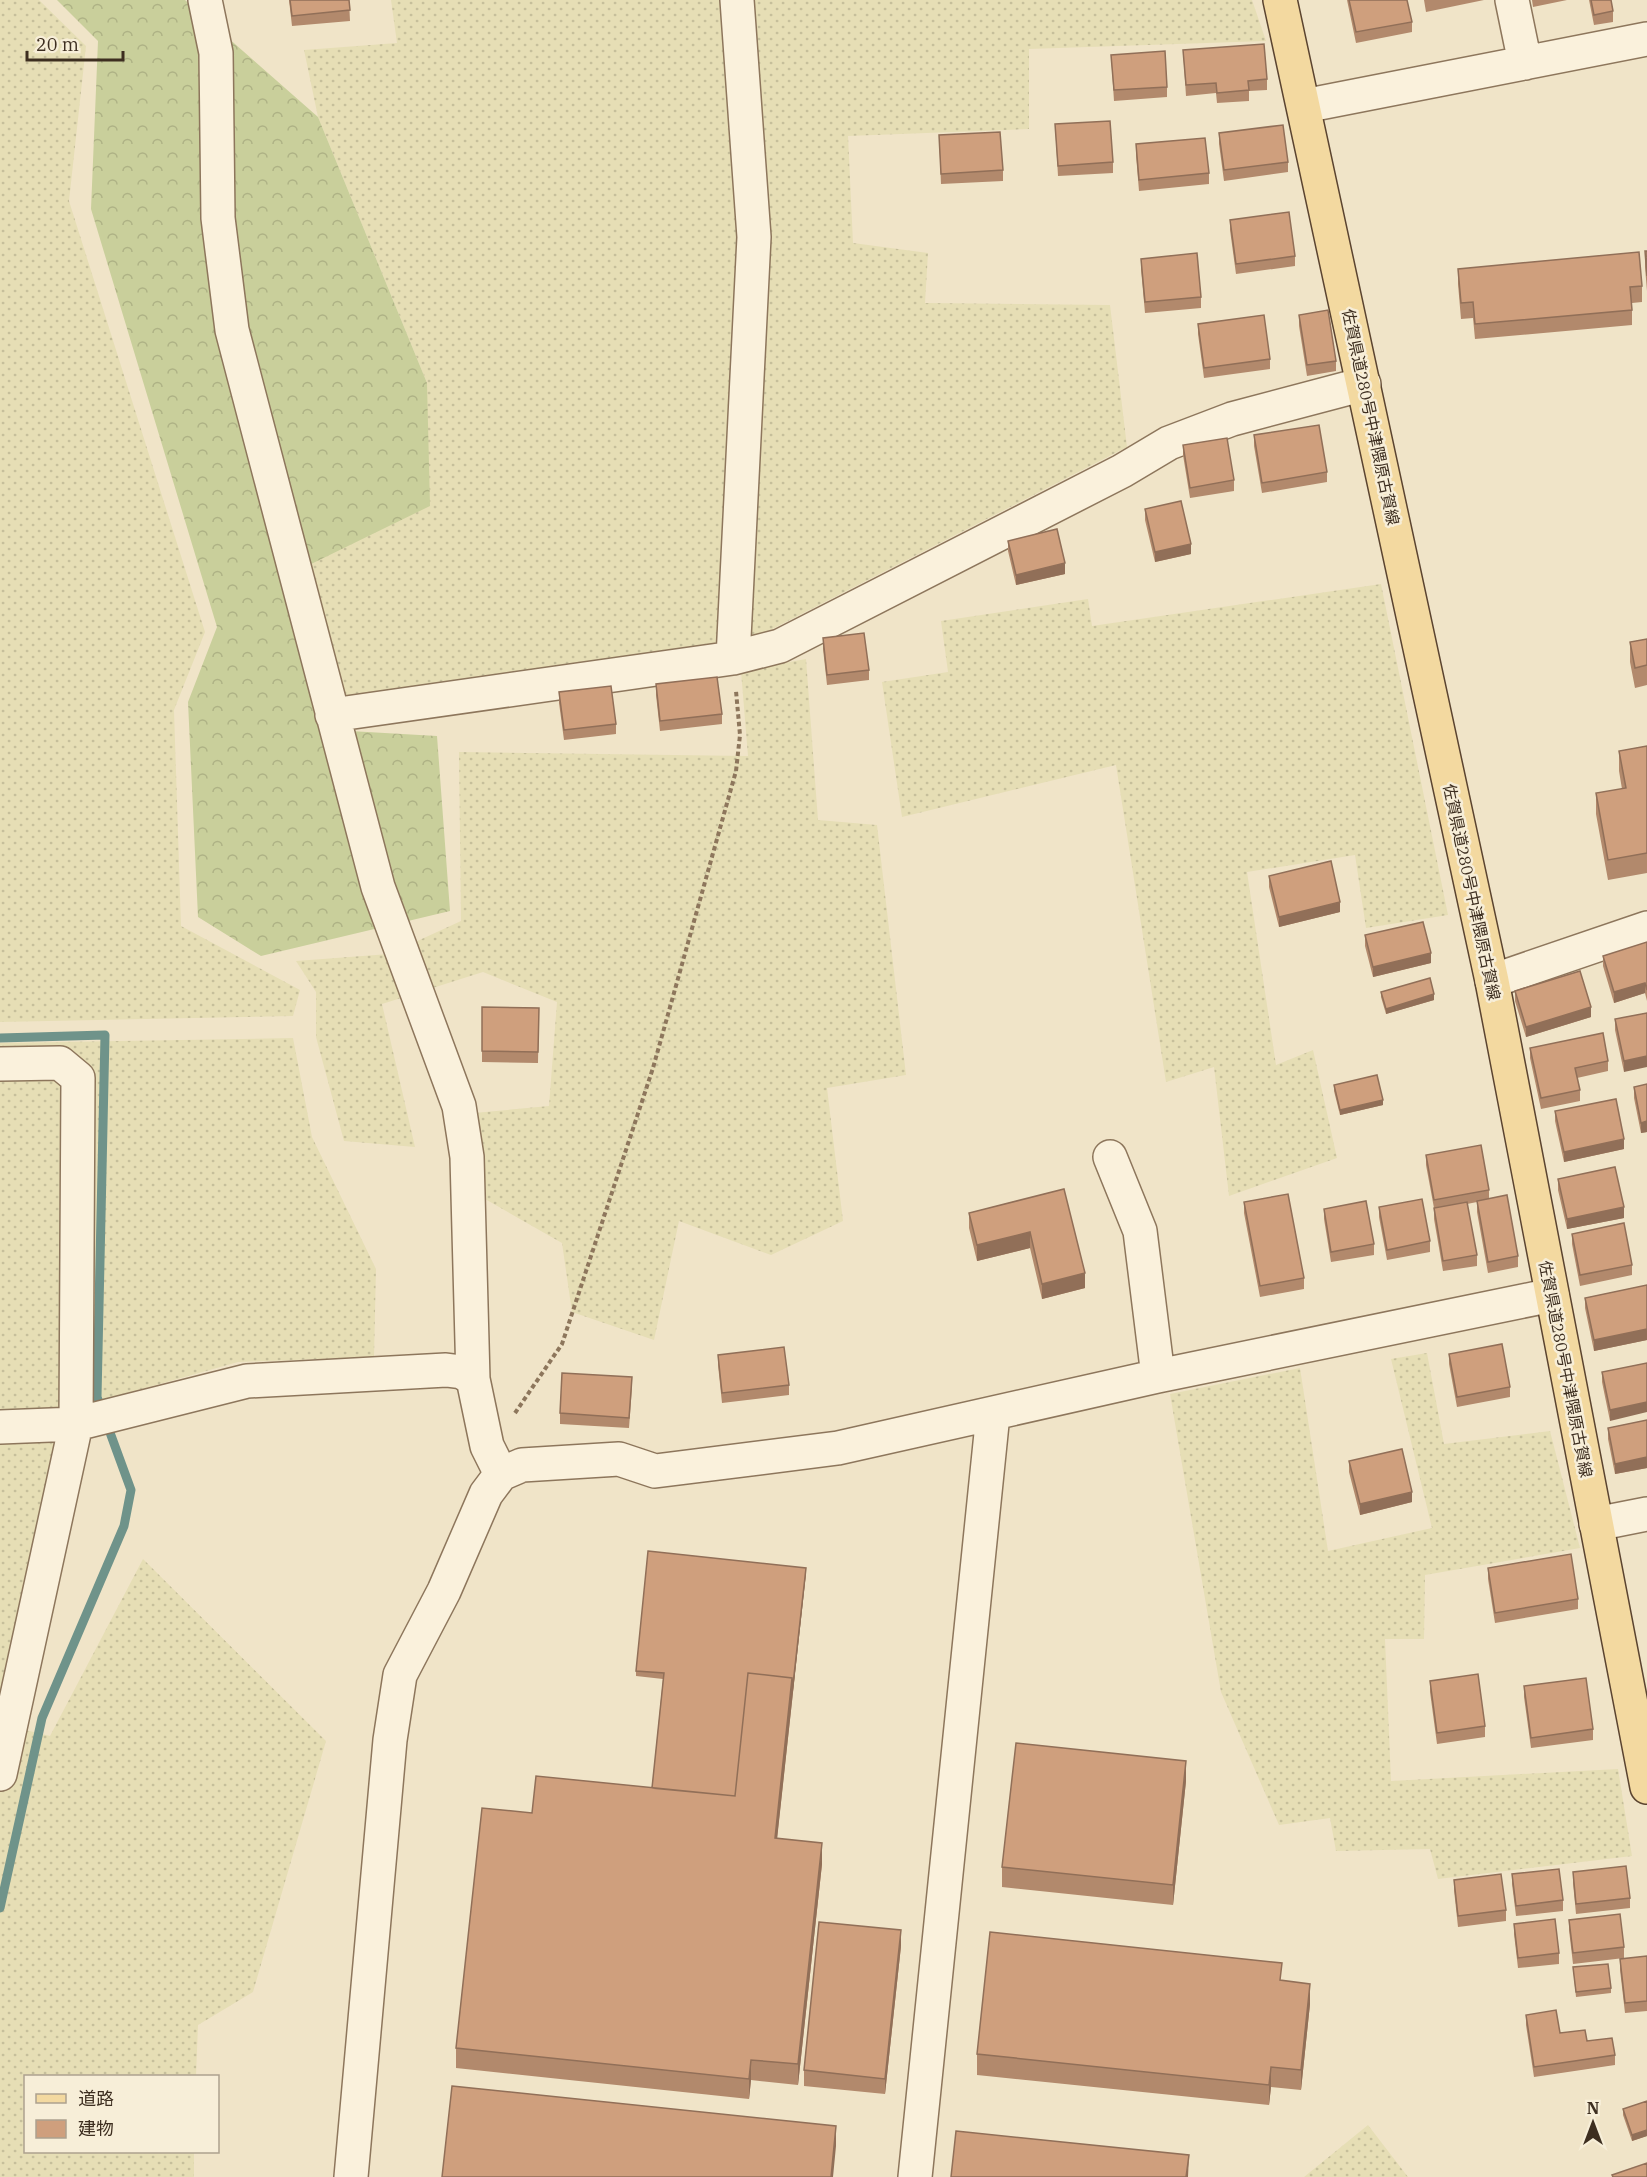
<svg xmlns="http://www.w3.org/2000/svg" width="1647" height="2177" font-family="'IBM Plex Serif','Noto Sans JP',serif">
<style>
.farmland{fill:url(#farmland-dots)}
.forest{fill:url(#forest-crowns)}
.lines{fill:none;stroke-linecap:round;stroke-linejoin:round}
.stream{stroke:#6f938a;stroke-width:9}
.minor-casing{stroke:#8d765c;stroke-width:36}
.major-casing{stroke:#5b4430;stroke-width:36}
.path{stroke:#8d765c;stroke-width:4;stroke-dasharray:4.5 3;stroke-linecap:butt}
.minor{stroke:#faf1dc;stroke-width:33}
.major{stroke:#f3d9a0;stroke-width:33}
.wall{fill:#b2896c}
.shaded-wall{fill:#916f58}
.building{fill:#cf9f7d;stroke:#916f58;stroke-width:1.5}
.labels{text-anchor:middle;stroke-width:5;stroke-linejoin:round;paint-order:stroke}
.street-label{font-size:16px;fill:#3d2e20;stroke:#f7eed8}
</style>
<defs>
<pattern id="farmland-dots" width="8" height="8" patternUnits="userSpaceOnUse" patternTransform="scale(1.5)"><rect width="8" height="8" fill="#e6deb5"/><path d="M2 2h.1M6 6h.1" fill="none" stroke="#c6bf9b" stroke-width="1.8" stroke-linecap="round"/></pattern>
<pattern id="forest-crowns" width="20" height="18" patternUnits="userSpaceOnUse" patternTransform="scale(1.5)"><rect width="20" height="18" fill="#c9cf9b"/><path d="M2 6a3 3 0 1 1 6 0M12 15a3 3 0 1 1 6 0" fill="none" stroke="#aeb285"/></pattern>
</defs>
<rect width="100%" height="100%" fill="#f0e4c8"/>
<path class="farmland" d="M0,0H39L86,46L69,201L205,632L174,710L181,926L300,990L293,1016L0,1022Z
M391,0H1252L1266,41L1029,49V129L848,136L853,243L928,253L925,303L1110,305L1127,447L743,644L341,697L305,567L427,383L318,117L304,50L397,43Z
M1381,584L1448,915L1366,928L1355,855L1247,872L1276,1065L1313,1050L1337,1158L1229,1196L1214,1067L1166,1082L1116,765L902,817L882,682L948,672L941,621L1088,599L1092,626Z
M806,659L818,820L877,825L906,1075L827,1088L843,1221L771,1255L679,1221L654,1340L572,1312L562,1243L478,1195L474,1113L549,1106L557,1002L483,972L382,1004L415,1147L344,1141L316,1037V992L296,961L389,954L461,921L459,752L748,756L741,671Z
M293,1038L312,1137L376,1269L374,1357L238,1362L60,1412L0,1413V1043Z
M1427,1353L1444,1444L1550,1431L1580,1548L1425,1575L1424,1639H1385L1391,1781L1618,1769L1632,1856L1438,1879L1430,1849L1336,1851L1330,1818L1279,1825L1221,1692L1170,1394L1300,1368L1328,1551L1432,1528L1391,1359Z
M60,1442L5,1725L50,1736L143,1559L326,1741L253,1992L198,2025L196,2076H26V2152H194V2177H0V1444Z
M1368,2125L1408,2177H1304Z"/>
<path class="forest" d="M57,0H185L318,117L427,383L430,506L305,567L350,731L437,736L450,911L261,956L198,917L188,702L217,627L91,209L98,41Z"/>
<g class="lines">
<path class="stream" d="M0,1038L105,1035L97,1397L131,1490L124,1526L42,1718L0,1908"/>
<defs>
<path id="minor" d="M205,0L216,53L218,218L232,330L378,887L459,1106L467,1157L473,1379L487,1446L501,1474
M1512,0L1525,63
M1304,106L1647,39
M733,658L754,237L737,0
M332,715L733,658L780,646L1122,471L1169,443L1232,419L1364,384
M1492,981L1647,928
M0,1064L60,1063L78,1078L76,1424L0,1774
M1110,1157L1140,1231L1158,1376
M0,1427L76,1424L247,1381L446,1370L462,1372L473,1379
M1596,1524L1647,1514
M351,2177L390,1740L400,1675L444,1591L486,1494L501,1474L522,1465L619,1459L655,1471L838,1448L1158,1376L1552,1295
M915,2177L993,1414"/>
<path id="major" d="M1280,0L1492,981L1647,1787"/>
</defs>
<use href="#minor" class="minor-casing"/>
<use href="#major" class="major-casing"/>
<path class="path" d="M515,1413L562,1344L653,1068L736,771L740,735L736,691"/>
<use href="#minor" class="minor"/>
<use href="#major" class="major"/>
</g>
<path class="wall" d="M289,0H349L350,21L292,26Z
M1347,0H1407L1412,22V32L1356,43Z
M1424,0H1484L1426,12Z
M1532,0H1567L1533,7Z
M1589,0H1611L1613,11V22L1594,25Z
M1183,50L1267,79V90L1249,91V101L1217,103L1216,93L1186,96Z
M1111,55L1167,87V97L1114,101Z
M1055,124L1113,162V173L1058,176Z
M1219,133L1288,162V172L1224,181L1219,144Z
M939,135L1003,170V181L941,184Z
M1136,144L1209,173V184L1139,191L1136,155Z
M1230,220L1295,256V266L1236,274L1230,230Z
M1645,251H1647V291L1645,267Z
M1141,259L1201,297V308L1145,313L1141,269Z
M1458,269L1642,286V302L1632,303V325L1475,339L1473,318L1461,319L1458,284Z
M1299,315L1336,361V371L1307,376L1299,326Z
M1198,324L1270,359V369L1204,378L1198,334Z
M1254,435L1327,472V482L1262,493L1254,446Z
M1183,445L1234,480V491L1190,498L1183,455Z
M1145,509L1191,554L1155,562L1145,520Z
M1008,541L1065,574L1016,585L1008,551Z
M823,638L869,670V680L827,685L823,649Z
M1647,639V685L1635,688L1630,662V642Z
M656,684L722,714V724L660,731L656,695Z
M559,692L616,724V734L564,740L559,703Z
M1647,746V873L1608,880L1596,814V793L1622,789L1619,771V751Z
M1269,876L1340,912L1279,927L1269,887Z
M1365,935L1431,963L1373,977L1365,946Z
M1647,942V1001L1645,993L1614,1003L1603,966V956Z
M1515,991L1591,1017L1526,1037L1515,1001Z
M1381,992L1434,1000L1386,1014L1381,997Z
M482,1007L539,1008L538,1063L482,1062Z
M1647,1013L1624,1072L1615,1030V1019Z
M1530,1048L1608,1061V1071L1577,1078L1580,1090V1101L1541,1109L1530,1058Z
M1647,1084V1132L1641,1133L1634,1098V1087Z
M1334,1085L1383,1105L1340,1115L1334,1091Z
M1555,1111L1624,1149L1564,1162L1555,1121Z
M1426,1155L1489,1190V1199L1518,1256V1267L1488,1273L1477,1212V1202L1467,1204L1477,1255V1266L1443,1271L1434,1219V1208L1426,1165Z
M1558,1179L1624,1218L1567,1229L1558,1190Z
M1064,1189L1085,1288L1042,1299L1030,1248L977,1261L969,1228V1213Z
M1244,1202L1304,1278V1289L1260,1297L1244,1213Z
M1379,1207L1430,1241V1252L1387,1260L1379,1217Z
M1324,1209L1374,1244V1255L1331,1262L1324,1219Z
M1572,1234L1632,1265V1275L1580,1286L1572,1244Z
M1647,1285V1340L1594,1351L1585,1308V1298Z
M1449,1354L1510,1387V1397L1457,1407L1449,1364Z
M718,1355L789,1385V1395L722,1403L718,1365Z
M1647,1363L1610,1421L1602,1382V1372Z
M632,1387L629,1428L560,1424V1413Z
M1647,1420V1468L1615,1474L1608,1439V1428Z
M1349,1461L1412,1502L1360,1515L1349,1472Z
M1488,1568L1578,1599V1609L1495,1623L1488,1579Z
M806,1573L777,1838L822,1864L798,2085L751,2080L749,2099L456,2068V2048L532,1813L652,1788L663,1679L636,1676V1671Z
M1430,1681L1485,1726V1737L1437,1744L1430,1692Z
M1524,1686L1593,1729V1740L1531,1748L1524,1697Z
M1186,1781L1173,1905L1002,1887V1867Z
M1573,1872L1630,1898V1908L1576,1914L1573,1883Z
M1512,1874L1563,1900V1911L1516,1916L1512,1884Z
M1454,1880L1506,1910V1921L1458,1927L1454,1890Z
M1569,1920L1624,1947V1958L1573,1964L1569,1930Z
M1514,1924L1559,1953V1964L1518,1968L1514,1934Z
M901,1946L885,2094L804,2086V2070Z
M1647,1956V2011L1625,2013L1620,1970V1959Z
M1573,1967L1611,1988V1993L1576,1997Z
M1282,1981L1310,2004L1301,2090L1271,2087L1269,2105L977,2075V2054Z
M1526,2015L1560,2033L1587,2041L1615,2055V2065L1534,2077L1526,2025Z
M1647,2101V2136L1632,2141L1623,2115V2109Z"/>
<path class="shaded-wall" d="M1191,544V554L1155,562V552Z
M1065,563V574L1016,585V575Z
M1340,902V912L1279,927V917Z
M1431,953V963L1373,977V967Z
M1645,983V993L1614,1003V992Z
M1434,994V1000L1386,1014V1009Z
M1591,1007V1017L1526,1037V1027Z
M1647,1056V1067L1624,1072V1061Z
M1383,1100V1105L1340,1115V1110Z
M1647,1121V1132L1641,1133V1123Z
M1624,1139V1149L1564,1162V1152Z
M1624,1207V1218L1567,1229V1219Z
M1030,1232V1248L977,1261V1245Z
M1085,1273V1288L1042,1299V1284Z
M1647,1329V1340L1594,1351V1340Z
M1647,1402V1412L1610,1421V1410Z
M1647,1457V1468L1615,1474V1464Z
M1412,1492V1502L1360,1515V1504Z
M806,1568V1573L775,1858V1838L792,1678Z
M1186,1761V1781L1173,1905V1885Z
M822,1843V1864L798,2085V2064Z
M901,1930V1946L885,2094V2079Z
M1310,1984V2004L1301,2090V2070Z
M751,2060V2080L749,2099V2079Z
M1271,2067V2087L1269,2105V2085Z
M836,2126V2146L833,2177H831Z
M1647,2130V2136L1632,2141V2135Z
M1189,2155L1188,2177H1186Z"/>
<path class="building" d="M290,0H349L350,10L292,16Z
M1349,0H1407L1412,22L1356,32Z
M1591,0H1611L1613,11L1594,15Z
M1264,44L1267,79L1248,81L1249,90L1217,93L1216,83L1186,85L1183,50Z
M1165,51L1167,87L1114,90L1111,55Z
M1110,121L1113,162L1058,166L1055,124Z
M1283,125L1288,162L1224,170L1219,133Z
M1000,132L1003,170L941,174L939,135Z
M1205,138L1209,173L1139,180L1136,144Z
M1289,212L1295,256L1236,264L1230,220Z
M1645,251H1647V276Z
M1639,252L1642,286L1630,287L1632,310L1475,324L1473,302L1461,303L1458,269Z
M1197,253L1201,297L1145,302L1141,259Z
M1328,310L1336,361L1307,365L1299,315Z
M1264,315L1270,359L1204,368L1198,324Z
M1319,425L1327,472L1262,483L1254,435Z
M1227,438L1234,480L1190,488L1183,445Z
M1181,501L1191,544L1155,552L1145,509Z
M1057,529L1065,563L1016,575L1008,541Z
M864,633L869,670L827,675L823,638Z
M1647,639V665L1635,668L1630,642Z
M717,677L722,714L660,721L656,684Z
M611,686L616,724L564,730L559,692Z
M1647,746V853L1608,860L1596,793L1626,788L1619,751Z
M1331,861L1340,902L1279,917L1269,876Z
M1423,922L1431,953L1373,967L1365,935Z
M1647,942V990L1645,983L1614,992L1603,956Z
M1580,971L1591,1007L1526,1027L1515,991Z
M1430,978L1434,994L1386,1009L1381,992Z
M482,1007L539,1008L538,1052L482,1051Z
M1647,1013V1056L1624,1061L1615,1019Z
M1603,1033L1608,1061L1575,1068L1580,1090L1541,1098L1530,1048Z
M1377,1075L1383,1100L1340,1110L1334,1085Z
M1647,1084V1121L1641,1123L1634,1087Z
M1616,1099L1624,1139L1564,1152L1555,1111Z
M1481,1145L1489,1190L1434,1200L1426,1155Z
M1615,1167L1624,1207L1567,1219L1558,1179Z
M1064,1189L1085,1273L1042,1284L1030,1232L977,1245L969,1213Z
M1288,1194L1304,1278L1260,1286L1244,1202Z
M1507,1195L1518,1256L1488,1262L1477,1201Z
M1422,1199L1430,1241L1387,1250L1379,1207Z
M1366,1201L1374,1244L1331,1252L1324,1209Z
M1467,1202L1477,1255L1443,1261L1434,1208Z
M1624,1223L1632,1265L1580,1275L1572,1234Z
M1647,1285V1329L1594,1340L1585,1298Z
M1502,1344L1510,1387L1457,1397L1449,1354Z
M784,1347L789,1385L722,1393L718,1355Z
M1647,1363V1402L1610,1410L1602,1372Z
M562,1373L632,1377L629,1418L560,1413Z
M1647,1420V1457L1615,1464L1608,1428Z
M1402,1449L1412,1492L1360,1504L1349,1461Z
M648,1551L806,1568L792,1693V1678L748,1673L735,1796L652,1788L664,1673L636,1671Z
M1571,1554L1578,1599L1495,1613L1488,1568Z
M748,1673L792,1678L775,1838L822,1843L798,2064L751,2060L749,2079L456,2048L482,1808L532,1813L536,1776L735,1796Z
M1478,1674L1485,1726L1437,1733L1430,1681Z
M1586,1678L1593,1729L1531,1738L1524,1686Z
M1016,1743L1186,1761L1173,1885L1002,1867Z
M1626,1866L1630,1898L1576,1904L1573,1872Z
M1559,1869L1563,1900L1516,1906L1512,1874Z
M1501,1874L1506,1910L1458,1916L1454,1880Z
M1620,1914L1624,1947L1573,1953L1569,1920Z
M1555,1919L1559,1953L1518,1958L1514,1924Z
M819,1922L901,1930L885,2079L804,2070Z
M990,1932L1282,1963L1280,1980L1310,1984L1301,2070L1271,2067L1269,2085L977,2054Z
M1647,1956V2001L1625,2003L1620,1959Z
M1608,1964L1611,1988L1576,1992L1573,1967Z
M1556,2010L1560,2033L1585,2030L1587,2041L1612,2038L1615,2055L1534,2067L1526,2015Z
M452,2086L836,2126L831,2177H442Z
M1647,2101V2130L1632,2135L1623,2109Z
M956,2131L1189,2155L1186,2177H951Z
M1647,2163V2177H1613L1612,2175Z"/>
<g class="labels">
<g class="street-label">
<text transform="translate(1371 417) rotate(78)" y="6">佐賀県道280号中津隈原古賀線</text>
<text transform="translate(1472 892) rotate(78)" y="6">佐賀県道280号中津隈原古賀線</text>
<text transform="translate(1566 1369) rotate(79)" y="6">佐賀県道280号中津隈原古賀線</text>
</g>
</g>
<rect x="24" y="2075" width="195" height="78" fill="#f7eed8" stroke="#ada18e" stroke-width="1.5"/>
<rect x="36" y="2094" width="30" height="9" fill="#f3d9a0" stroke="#ada18e" stroke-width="1.5"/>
<text x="78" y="2105" font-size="18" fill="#3d2e20">道路</text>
<rect x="36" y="2120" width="30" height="18" fill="#cf9f7d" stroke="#ada18e" stroke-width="1.5"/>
<text x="78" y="2135" font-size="18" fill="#3d2e20">建物</text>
<g transform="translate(1593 2123)" stroke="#f7eed8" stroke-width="4.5" paint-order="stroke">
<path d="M0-4.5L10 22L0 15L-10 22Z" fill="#3d2e20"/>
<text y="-9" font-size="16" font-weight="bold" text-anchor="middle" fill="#3d2e20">N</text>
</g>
<path d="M27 51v9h96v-9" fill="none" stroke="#3d2e20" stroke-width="3"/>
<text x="36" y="51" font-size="18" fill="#3d2e20" stroke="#f7eed8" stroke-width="4.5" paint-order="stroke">20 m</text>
</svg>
